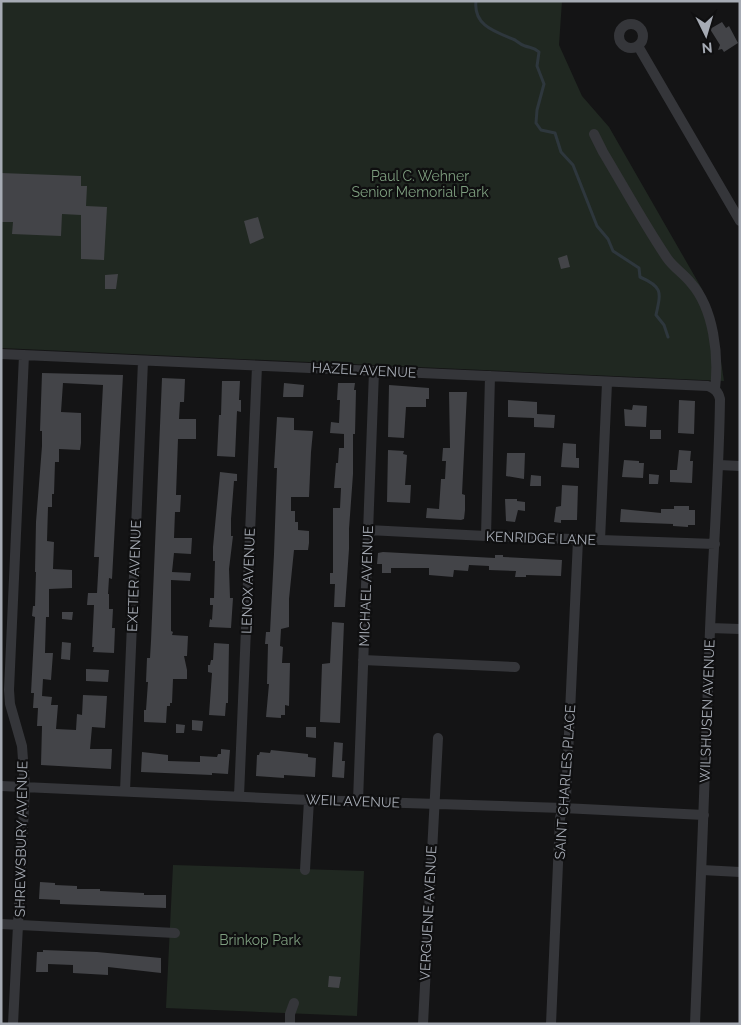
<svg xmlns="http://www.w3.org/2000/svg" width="741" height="1025" font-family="Raleway,sans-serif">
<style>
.green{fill:#202821}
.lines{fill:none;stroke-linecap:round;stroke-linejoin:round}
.stream{stroke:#2e373d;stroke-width:3}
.building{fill:#434448}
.street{stroke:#35363a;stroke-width:10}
.labels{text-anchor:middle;stroke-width:4.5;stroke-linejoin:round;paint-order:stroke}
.park-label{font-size:14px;fill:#7e9e7f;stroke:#0f0f10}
.street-label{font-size:14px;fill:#a6abb4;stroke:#0f0f10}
</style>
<rect width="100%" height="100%" fill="#141415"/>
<path class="green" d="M1,1H562L559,45L582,96L609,127L702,289L715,322L724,381L1,348Z
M173,865L364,871L357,1016L166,1008Z"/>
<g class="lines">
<path class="stream" d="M476,1C473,26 496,32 515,40C518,42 521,45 525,46C531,48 534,47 539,52L537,66L544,84L537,110L536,123L541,130L555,133L561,152L573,165L597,226L608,239L613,251L639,268L640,277C663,287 661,292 656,315L664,325L668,337"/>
</g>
<path class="building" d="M722,22L726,28L729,26L738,43L724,52L722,49L718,50L720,45L710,29Z
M1,173L81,176V186H87L86,206L107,207L104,260L81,259V215L62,214L61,236L12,234L13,222H1Z
M258,217L264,238L250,244L244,221Z
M567,255L570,267L561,269L558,258Z
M118,274L116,289H105V275Z
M42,373L123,375L112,579L109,578L108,594H109V609H113L112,628H115L114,653L93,652L94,647H92L94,605H87L88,593H97L99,557H94L103,385L63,383L61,412L81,413V443L80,450L59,449V462H55L54,494H52V507H48L47,541L54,542L53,569L72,570V588L49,589V617H46L45,653H53L51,680L43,679L42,696L52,697L51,705H58L56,729L76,730L77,714L82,715L83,695L107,696L105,728L92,727L90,749H112L111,769L41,765L42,726H37L38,708H33L34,693H31L35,617L32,616L33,606H35L36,572H35L36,522L42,446V431H40Z
M162,378L185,379L184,402H180L179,419H196V439H178L176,495H181L180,512H175L174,538H192L191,554L174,553L172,572L191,573L190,581L171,580V631L173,632L172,635L188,636L187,656H184L187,670V679H173L172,703H170V706H167L166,723L144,722V710H146L148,682H146L147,658H150L151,641Z
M222,381H240L239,400H241V412L237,411L235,457L217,456L219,415H221Z
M284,383L304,385L303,397H283Z
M338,383H355L354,390H356L355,434H353V474L349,529V549L345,607H334L335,584H330V573H333V508H340L341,488H334L336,463H338L339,448H344V434L330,433L331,422L339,423L340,400H337Z
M389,385L429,388V399H426V407H406L404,438L388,437Z
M449,392H467L462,494L465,495V510L464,519L461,520L426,518L427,508L439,509L441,479H445L446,461H442L443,448H450Z
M508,400L537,402V414L555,415L554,428L534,427V418L508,417Z
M679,400L695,401L694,434L678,433Z
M633,405L647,406L646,427L625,426L624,409L632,410Z
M277,417L294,418V430L313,431L311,452L309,497H291V511H295V522H298V530L309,531V543L308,550H294L289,599V627L281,629L280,646L283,647L282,663H290L289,706L285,705V715H281V718L266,717L269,684H267L268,644H265L266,632H270L274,554L277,468H274Z
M650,430H661V439H650Z
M563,443L576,444V458H579V468L561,467Z
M388,450L404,451L403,454L407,455L405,485H411L410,503L387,502Z
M679,450L691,451L690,461H693L692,483L670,482V470H677Z
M507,453H525L524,479L506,476Z
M624,460L639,461V463H644L643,478L622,477Z
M220,472L237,474V481H234L231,519V536H233L229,569L230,598H233L231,628L209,627L210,619L212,620L213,605H210V598H214L215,561H213V547Z
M649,474L659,475L658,484H649Z
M531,475L541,476V486H530Z
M562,485L578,486L577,520H561V523L554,522L556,507L561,506Z
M505,499H517V501L525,502V511L518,510L515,522L506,521Z
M674,506H689V510H695V525H688V527L673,526V524L620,522L621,509L661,513V509H674Z
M383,552L495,558V555H503V557L562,560L561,576L526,575V577H515L516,571L489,570V566L469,565L468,571L454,570L453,577L429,575V568H391V573H382V564H377L378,553Z
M62,612H73L72,620L62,619Z
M332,622L344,623L340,723L320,722L322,664L330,663Z
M62,642L71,643L70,660L61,659Z
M214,643L229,644L228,703H226L225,716L209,715L212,673L208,672V665H210L211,660H213Z
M86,669L109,670L108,682L86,681Z
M192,720L203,721L202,731L192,730Z
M176,724L185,725L184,733H176Z
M306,727H316V738L306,737Z
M334,742L343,743L342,761H345L344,778L332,777Z
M221,749L230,750L228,774L212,773V775L141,772L142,752L168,755V761L200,762V756L217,757L218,754H221Z
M271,750L308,754V757L316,758L315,777L284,775V778L256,776L257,755H259L260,752L270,753Z
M40,882L55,883V885L77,886V889H100V891L144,893V895H166V908L60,904V900L39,899Z
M43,950L97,952L161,958V973L108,967V975L73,973V965L48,964V972H36L37,952H43Z
M329,976L341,977L339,988L328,987Z"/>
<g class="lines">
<path class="street" d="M619 36a12 12 0 1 1 24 0a12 12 0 1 1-24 0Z
M638,46L740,221
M594,134L603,152C624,187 644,224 667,258C673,267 684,274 691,283C714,309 719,356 715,389
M1,354L708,386C715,389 718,391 720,399C719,476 713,553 710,630C705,761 701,893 695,1024
M719,465L740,466
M368,530L486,536L715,544
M486,536L490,376
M600,540L607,383
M710,628L740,629
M363,660L515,667
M1,786L309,800L563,808L704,815
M125,791L143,361
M239,796L257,366
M358,801L374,371
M305,870L309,800
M702,870L740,872
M1,924L175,933
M13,1024L25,787L22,746L10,704L9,690L24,355
M290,1024V1014L294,1003
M423,1024L438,738
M551,1024L560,818L566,798L578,540"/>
</g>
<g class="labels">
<g class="park-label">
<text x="420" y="181">Paul C. Wehner<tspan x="420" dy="16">Senior Memorial Park</tspan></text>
<text x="260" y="945">Brinkop Park</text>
</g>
<g class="street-label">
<text transform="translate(364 370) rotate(3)" y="5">HAZEL AVENUE</text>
<text transform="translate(541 538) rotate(2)" y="5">KENRIDGE LANE</text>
<text transform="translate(134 576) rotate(-88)" y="5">EXETER AVENUE</text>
<text transform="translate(248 581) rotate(-88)" y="5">LENOX AVENUE</text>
<text transform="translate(366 586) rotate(-88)" y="5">MICHAEL AVENUE</text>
<text transform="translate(707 711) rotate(-88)" y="5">WILSHUSEN AVENUE</text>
<text transform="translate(565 782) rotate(-86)" y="5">SAINT CHARLES PLACE</text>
<text transform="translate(353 801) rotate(2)" y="5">WEIL AVENUE</text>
<text transform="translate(21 839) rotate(-89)" y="5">SHREWSBURY AVENUE</text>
<text transform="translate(428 913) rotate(-87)" y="5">VERGUENE AVENUE</text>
</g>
</g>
<rect width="741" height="1025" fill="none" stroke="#a6abb4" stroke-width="5"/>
<g transform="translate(706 35) rotate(175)" stroke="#0f0f10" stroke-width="4" paint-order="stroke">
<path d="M0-4L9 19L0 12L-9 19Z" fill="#a6abb4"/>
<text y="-8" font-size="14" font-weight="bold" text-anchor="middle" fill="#a6abb4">N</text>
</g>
</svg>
